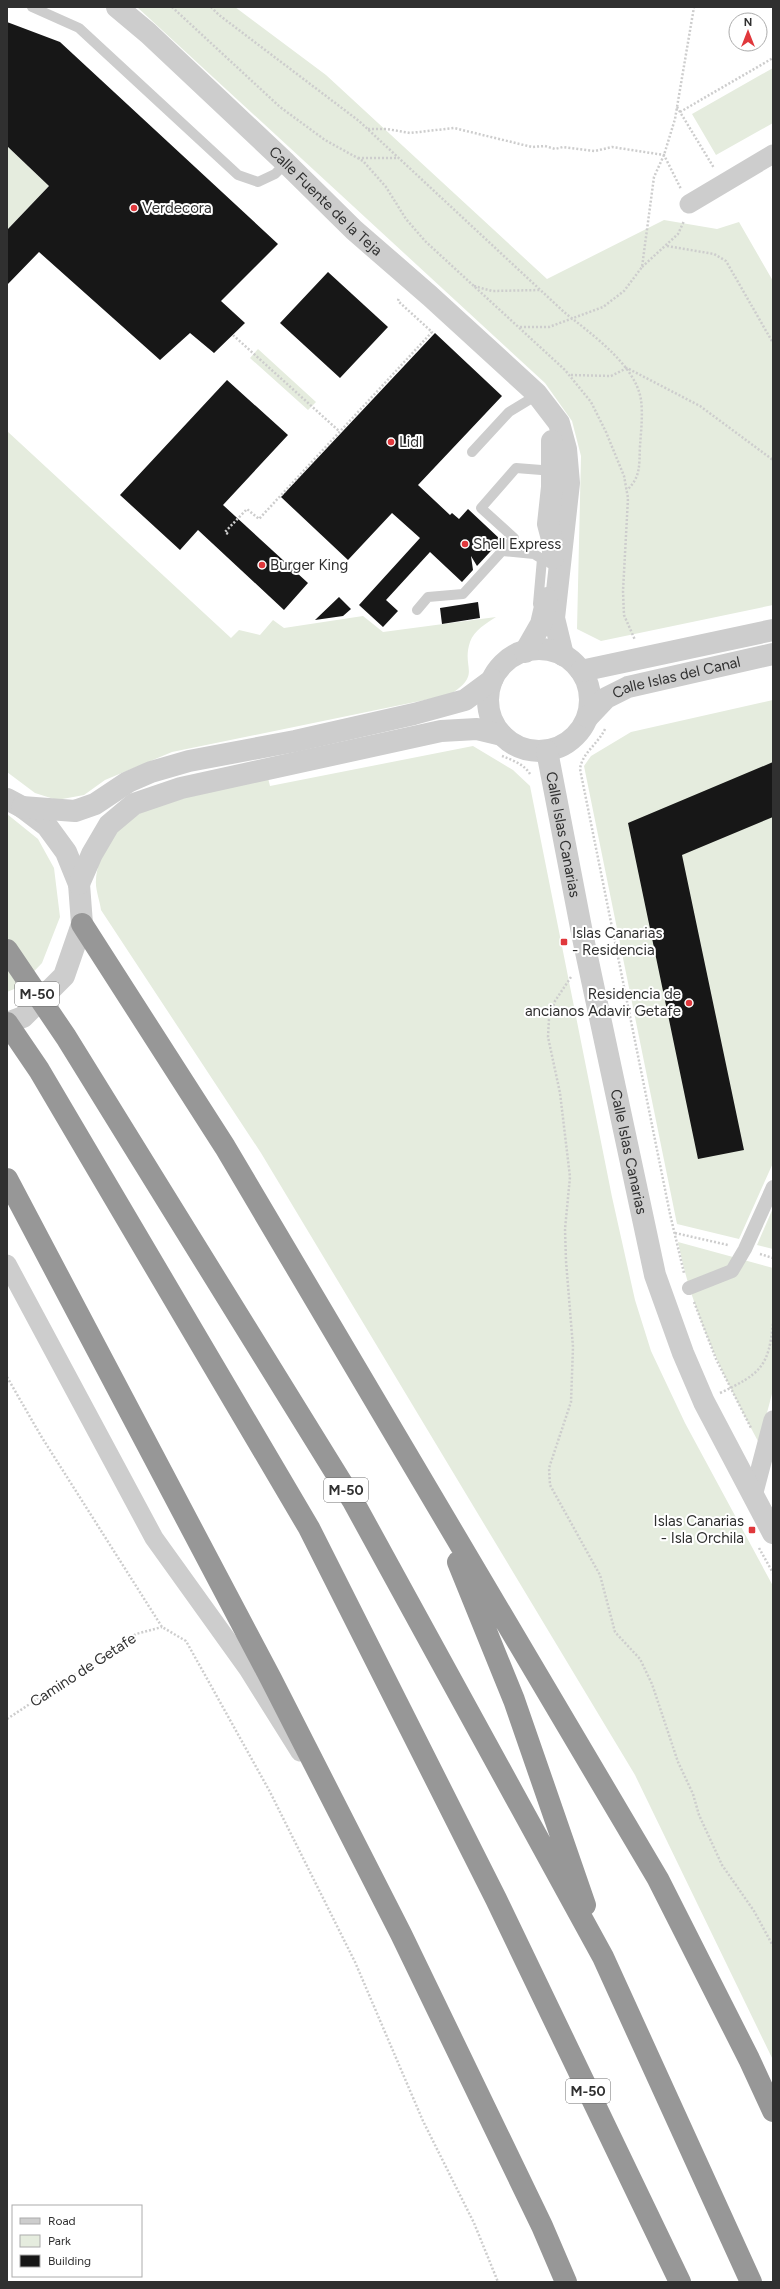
<svg xmlns="http://www.w3.org/2000/svg" width="780" height="2289" font-family="Figtree,sans-serif">
<style>
.green{fill:#e5ecde}
.building{fill:#171717}
.lines{fill:none;stroke-linecap:round;stroke-linejoin:round}
.path{stroke:#cdcdcd;stroke-width:2.5;stroke-dasharray:2 2;stroke-linecap:butt}
.service{stroke:#cdcdcd;stroke-width:10}
.pedestrian{stroke:#cdcdcd;stroke-width:14}
.minor{stroke:#cdcdcd;stroke-width:19}
.tertiary{stroke:#cdcdcd;stroke-width:22}
.motorway{stroke:#979797;stroke-width:22}
.poi-dot{fill:#e0383c;stroke:#fff;stroke-width:1.5}
.labels{text-anchor:middle;stroke-width:4;stroke-linejoin:round;paint-order:stroke}
.shield{fill:#fff;stroke:#6e6e6e;stroke-width:1}
.shield-label{font-size:14px;font-weight:bold;fill:#303030}
.street-label{font-size:15px;fill:#303030;stroke:#fff}
.poi-label{font-size:15px;fill:#303030;stroke:#fff;text-anchor:start}
</style>
<rect width="100%" height="100%" fill="#fff"/>
<path class="green" d="M137,7H235L326,75L547,279L664,220L717,229L739,222L773,281V605L601,641L577,629L581,456L572,421L545,383Z
M773,68V123L716,155L692,114Z
M7,146L49,186L7,230Z
M258,349L316,402L308,410L250,358Z
M7,431L231,638L239,630L260,635L273,620L284,628L363,616L383,632L496,617C487,623 474,630 470,642C461,669 483,674 449,695L172,752L105,780L84,795L57,800L35,793L7,772Z
M773,700V1163L739,1239L677,1224L584,766L591,756L631,732Z
M473,746L513,770L530,786L612,1197L635,1300L651,1351L685,1423L773,1586V2060L635,1775L261,1153L101,910C100,901 95,889 96,880C97,859 111,832 128,820C160,798 229,788 268,778L270,786Z
M7,814L38,839L54,868L60,917L42,963L19,987L7,992Z
M773,1208V1249L757,1245Z
M678,1242L773,1268V1390L759,1443C725,1379 692,1314 678,1242Z"/>
<path class="building" d="M7,22L60,42L278,244L221,301L245,323L214,353L190,333L160,360L39,252L7,285V230L49,186L7,146Z
M328,272L388,327L340,378L280,323Z
M435,333L502,396L418,485L450,515L452,513L459,519L468,509L501,540L477,566L471,556L473,570L462,582L430,552L386,600L398,611L383,627L359,605L420,538L392,513L348,560L281,497Z
M227,380L288,435L223,505L308,583L284,610L198,530L180,550L120,495Z
M339,597L351,609L343,616L315,620Z
M478,602L480,618L442,624L440,608Z
M773,762V817L682,855L744,1150L698,1159L628,823Z"/>
<g class="lines">
<path class="path" d="M172,7L280,107L325,140L363,161L386,187L406,219L425,241L565,370L591,402L606,432L624,476L628,498L623,591L624,615L635,640
M211,7L219,15L359,121L564,312C590,333 636,365 641,400C643,415 641,431 640,446C639,465 641,477 627,490
M677,107L714,168
M680,112L773,58
M368,129H387L410,133L454,128L532,147L545,146L555,149L563,147L595,151L612,147L664,155L681,189
M358,158H399
M667,246L714,254L726,261L773,343
M642,267L678,234L684,221
M474,286L492,291L540,290
M520,327H549L603,307L624,291L642,267L654,177L664,155L675,119L694,7
M233,335L339,431
M571,375L611,376L627,368L700,406L773,460
M228,534L225,532L247,509L259,519L432,332L398,301L399,297
M605,729C598,744 582,753 580,769L670,1214L684,1273
M502,756C512,760 524,764 530,774
M571,977L555,1001L549,1019L548,1037L560,1093L570,1177L565,1229L566,1261L573,1347L571,1402L549,1468L550,1485L600,1575L615,1632L640,1659L652,1684L678,1762L693,1794L699,1815L722,1865L754,1911L773,1946
M675,1233L728,1245
M760,1254L773,1258
M694,1302L716,1359L751,1428
M7,1377L41,1436L162,1627L186,1641L269,1790L355,1962L423,2121L474,2223L498,2282
M720,1393C760,1374 769,1367 773,1323
M759,1548L773,1573
M7,1719L136,1634L162,1627"/>
<path class="service" d="M32,7L79,28L238,175L258,182L275,174L286,163
M472,452L509,412L537,395
M502,551L534,554L542,559L538,604
M417,610L428,597L463,594L514,538L481,508L516,468L554,471"/>
<path class="pedestrian" d="M689,1288L732,1271L745,1249L773,1187"/>
<path class="minor" d="M689,204L773,154
M7,1264L154,1538L248,1669L300,1752
M753,1496L773,1420"/>
<g class="tertiary">
<path id="s1" d="M117,7L148,33L286,163L354,230L430,296L536,393L559,423L566,449L569,483L554,618L563,655"/>
<path d="M552,441V487L548,524L553,543V558"/>
<circle cx="539" cy="700" r="51"/>
<path d="M525,652L541,624L547,598"/>
<path d="M581,671L773,630"/>
<path id="s2" d="M588,717L606,698L628,687L773,654"/>
<path id="s3" d="M547,751L583,938L655,1275L683,1353L704,1402L773,1533"/>
<path d="M7,799L22,807L47,826L66,852L79,884L82,924L64,976L23,1017L7,1023"/>
<path d="M22,807L75,811L95,804L128,782L151,772L189,761L295,741L414,714L465,700L492,680"/>
<path d="M79,884L92,854L109,825L134,804L181,788L441,731L477,729L502,735"/>
</g>
<path class="motorway" d="M82,924L225,1147L658,1879L749,2059L773,2111
M7,950L66,1037L353,1501L603,1957L751,2282
M7,1023L39,1070L309,1528L496,1899L680,2282
M7,1179L271,1679L401,1934L542,2226L566,2282
M458,1562L514,1700L585,1905"/>
</g>
<g class="poi-dot">
<circle cx="134" cy="208" r="4"/>
<circle cx="391" cy="442" r="4"/>
<circle cx="465" cy="544" r="4"/>
<circle cx="262" cy="565" r="4"/>
<rect x="560" y="938" width="8" height="8" rx="2"/>
<circle cx="689" cy="1003" r="4"/>
<rect x="748" y="1526" width="8" height="8" rx="2"/>
</g>
<g class="labels">
<g class="shield">
<rect x="15" y="982" width="44" height="24" rx="3"/>
<rect x="324" y="1478" width="44" height="24" rx="3"/>
<rect x="566" y="2079" width="44" height="24" rx="3"/>
</g>
<g class="shield-label">
<text x="37" y="999">M-50</text>
<text x="346" y="1495">M-50</text>
<text x="588" y="2096">M-50</text>
</g>
<g class="street-label">
<text dy="5" stroke="none"><textPath href="#s1" startOffset="285">Calle Fuente de la Teja</textPath></text>
<text dy="5" stroke="none"><textPath href="#s2" startOffset="100">Calle Islas del Canal</textPath></text>
<text dy="5" stroke="none"><textPath href="#s3" startOffset="85">Calle Islas Canarias</textPath></text>
<text dy="5" stroke="none"><textPath href="#s3" startOffset="409">Calle Islas Canarias</textPath></text>
<text transform="translate(83 1670) rotate(-33)" y="5">Camino de Getafe</text>
</g>
<g class="poi-label">
<text x="142" y="213">Verdecora</text>
<text x="399" y="447">Lidl</text>
<text x="473" y="549">Shell Express</text>
<text x="270" y="570">Burger King</text>
<text x="572" y="938">Islas Canarias<tspan x="572" dy="17">- Residencia</tspan></text>
<text x="681" y="999" text-anchor="end">Residencia de<tspan x="681" dy="17">ancianos Adavir Getafe</tspan></text>
<text x="744" y="1526" text-anchor="end">Islas Canarias<tspan x="744" dy="17">- Isla Orchila</tspan></text>
</g>
</g>
<rect width="780" height="2289" fill="none" stroke="#303030" stroke-width="16"/>
<rect x="12" y="2205" width="130" height="72" fill="#ffffff" stroke="#acacac"/>
<rect x="20" y="2218" width="20" height="6" fill="#cdcdcd" stroke="#acacac"/>
<text x="48" y="2225" font-size="12" fill="#303030">Road</text>
<rect x="20" y="2235" width="20" height="12" fill="#e5ecde" stroke="#acacac"/>
<text x="48" y="2245" font-size="12" fill="#303030">Park</text>
<rect x="20" y="2255" width="20" height="12" fill="#171717" stroke="#acacac"/>
<text x="48" y="2265" font-size="12" fill="#303030">Building</text>
<g transform="translate(748 32)"><circle r="19" fill="#ffffff" stroke="#acacac"/>
<path d="M0-3L7 15L0 10L-7 15Z" fill="#e0383c"/>
<text y="-6" font-size="11" font-weight="bold" text-anchor="middle" fill="#303030">N</text>
</g>
</svg>
